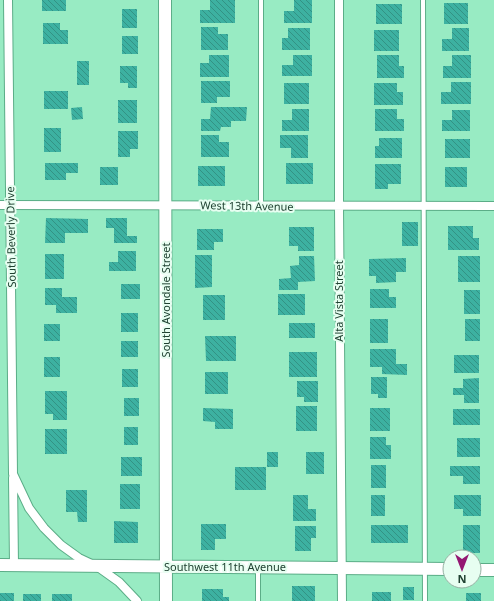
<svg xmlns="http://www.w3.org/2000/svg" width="494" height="601" font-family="'Noto Sans',sans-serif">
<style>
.building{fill:url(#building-back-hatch)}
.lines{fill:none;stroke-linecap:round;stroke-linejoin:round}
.lane-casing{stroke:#5bad87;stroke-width:6}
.street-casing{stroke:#5bad87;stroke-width:10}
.secondary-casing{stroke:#5bad87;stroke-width:14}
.lane{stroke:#fff;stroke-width:4}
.street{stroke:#fff;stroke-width:8}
.secondary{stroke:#fff;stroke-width:12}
.labels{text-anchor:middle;stroke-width:4;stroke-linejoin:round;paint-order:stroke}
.street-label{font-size:11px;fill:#1f4131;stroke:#e7fef1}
</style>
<defs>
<pattern id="building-back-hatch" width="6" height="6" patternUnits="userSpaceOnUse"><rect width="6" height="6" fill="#3db1a1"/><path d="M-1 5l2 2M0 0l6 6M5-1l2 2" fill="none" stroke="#339284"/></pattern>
</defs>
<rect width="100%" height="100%" fill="#98ebc3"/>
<path class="building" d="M42,0H66V11H42Z
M210,0H235V23H200V10H210Z
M294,0H312V23H284V11H294Z
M444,3H468V24H444Z
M376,4H402V24H376Z
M122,9H137V28H122Z
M43,23H60V30H68V44H43Z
M201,27H218V34H228V50H201Z
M288,28H310V50H282V38H288Z
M452,28H469V51H442V39H452Z
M374,30H399V51H374Z
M122,36H138V54H122Z
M209,55H229V77H200V63H209Z
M293,55H312V76H282V65H293Z
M377,55H399V66H404V78H377Z
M452,55H471V78H443V66H452Z
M77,61H89V85H77Z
M120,66H137V88H128V83H120Z
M201,81H230V97H217V103H201Z
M451,82H471V104H441V92H451Z
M284,83H309V104H284Z
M374,83H397V92H403V105H374Z
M44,91H68V109H44Z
M118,100H137V123H118Z
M82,107L83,119L72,120L71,108Z
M211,107H247L246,121H231V127H221L220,131H201V119H210Z
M292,109H309V131H282V120H292Z
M375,109H397V119H404V131H375Z
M452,110H470V131H442V120H452Z
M44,128H61V152H44Z
M118,131H138V149H130V157H118Z
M201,135H219V142H229V157H201Z
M280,135H308V158H291V148H280Z
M379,138H402V158H375V146H379Z
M445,139H470V158H445Z
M45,163H78V173H66V180H45Z
M286,163H313V184H286Z
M375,164H401V184H388V189H375Z
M198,166H225V186H198Z
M100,167H118V185H100Z
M445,167H467V187H445Z
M46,218L88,219V233H65V243H45Z
M106,218H127V236H137V243H114V228H106Z
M402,222H418V246H402Z
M448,226H473V238H479V250H448Z
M289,227H314V251H298V246H289Z
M197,229H223V242H214V250H197Z
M118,251H136V271H109V262H118Z
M45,254H64V279H45Z
M195,255H212V287L195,288Z
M299,256H314L315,281L298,282V290H279V279L291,278L290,266L299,265Z
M458,256H480V282H458Z
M406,258V272H396V282L376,283V276H369V259Z
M121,284H140V299H121Z
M45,288H62V297H77V313H56V305H45Z
M370,289H389V297H396V308H370Z
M464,290H480V314H464Z
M278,294H305V315H278Z
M203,295H225V320H203Z
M121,313H138V332H121Z
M370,319H388V343H370Z
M465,319H480V341H465Z
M289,323H315V338H289Z
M44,324H60V341H44Z
M205,336H236V361H206Z
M121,341H138V357H121Z
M370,349H396V364H407V375L382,374V367H370Z
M289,352H317V377H289Z
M454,355H479V373H454Z
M44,357H60V377H44Z
M122,369H138V387H122Z
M205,372H228V394H205Z
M371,377H387V398H378V394H371Z
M479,378V403H464V395H453V388H463V379Z
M297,381H318V402H304V397H297Z
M45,391H67V420H53V414H45Z
M124,398H139V416H124Z
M296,406H317V431H296Z
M203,408L233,409V429H215V422L203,421Z
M370,408H390V431H370Z
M453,409H480V425H453Z
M124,427H138V445H124Z
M45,429H67V454H45Z
M370,437H386V445H391V459H370Z
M457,438H480V457H457Z
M267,452H278V467H267Z
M306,452H324V474H306Z
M121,457H142V476H121Z
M371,465H386V488H371Z
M450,466H480V484H463V476H450Z
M235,467H266V490H235Z
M120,484H140V509H120Z
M66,490H87V522H78L77,512H66Z
M293,495H308V509H316V521H293Z
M371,495H385V516H371Z
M454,495H481V516H463V509H454Z
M114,521L138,522V543H114Z
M201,524H226V539H215V550H201Z
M371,525H408V543H371Z
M463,525H480V553H463Z
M295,526H316V538H311V551H295Z
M292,586H315V601H292Z
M403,587H414V600H403Z
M202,589H223V597H229V601H202Z
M372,592H391V601H372Z
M0,593H14V601H0Z
M466,593H481V601H466Z
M23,594H41V601H23Z
M52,594H72V601H52Z"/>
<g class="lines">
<defs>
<path id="lane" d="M261,0V206
M423,0L425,601
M258,601V568"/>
<path id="street" d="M8,0L13,474L29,508L44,528L61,545L79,558L98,567L119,582L137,601
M339,0V207L342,601
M0,205C165,204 329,207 494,206
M13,478L14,565"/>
<path id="secondary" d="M165,0L166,601
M0,565L450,569
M474,570H494"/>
</defs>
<use href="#lane" class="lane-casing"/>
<use href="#street" class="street-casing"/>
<use href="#secondary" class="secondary-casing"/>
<use href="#lane" class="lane"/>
<use href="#street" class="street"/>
<use href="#secondary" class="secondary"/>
</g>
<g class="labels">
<g class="street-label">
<text transform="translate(247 206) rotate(1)" y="4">West 13th Avenue</text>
<text transform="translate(11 237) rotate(-91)" y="4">South Beverly Drive</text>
<text transform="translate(166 300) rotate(-90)" y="4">South Avondale Street</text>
<text transform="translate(339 301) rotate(-90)" y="4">Alta Vista Street</text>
<text x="225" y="571">Southwest 11th Avenue</text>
</g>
</g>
<g transform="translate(462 569) rotate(180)"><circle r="19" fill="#e7fef1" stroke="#97b2a4"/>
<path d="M0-3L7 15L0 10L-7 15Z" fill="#941772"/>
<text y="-6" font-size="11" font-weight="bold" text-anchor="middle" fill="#1f4131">N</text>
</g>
</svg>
